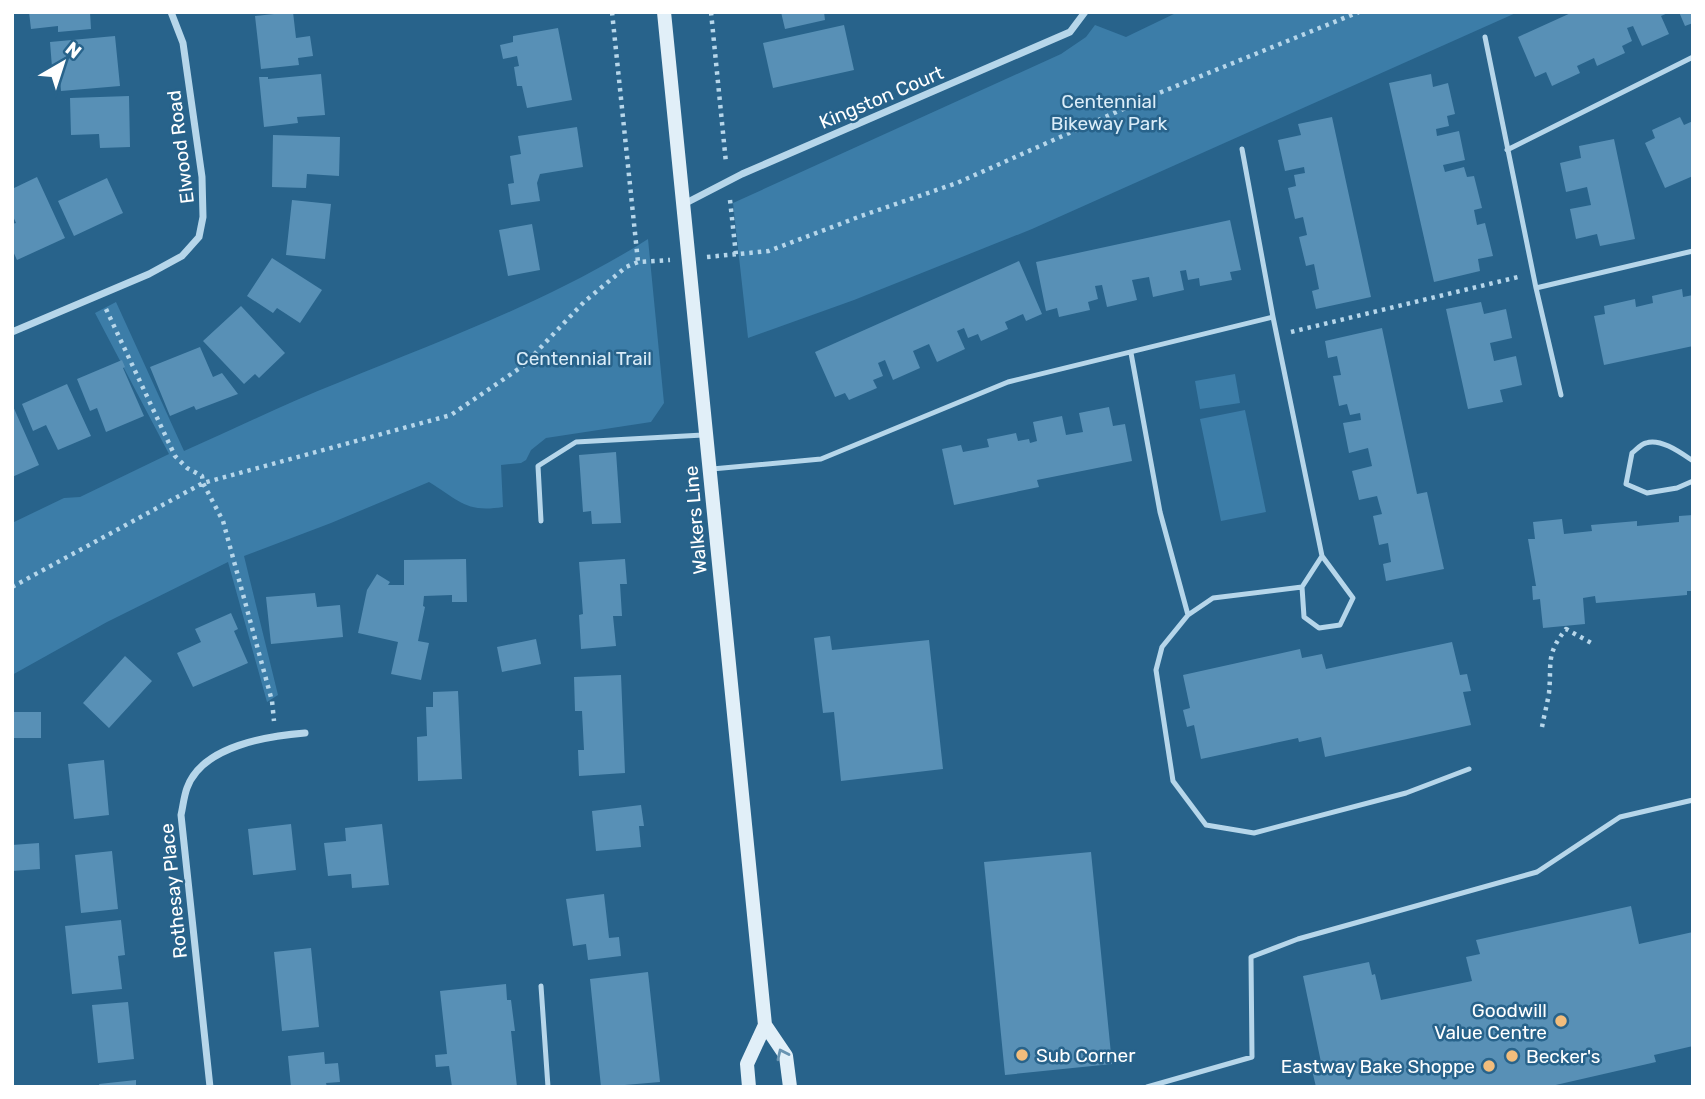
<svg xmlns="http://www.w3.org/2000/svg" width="1705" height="1099" font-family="Rubik,sans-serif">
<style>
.green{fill:#3c7da8}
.building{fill:#5890b6}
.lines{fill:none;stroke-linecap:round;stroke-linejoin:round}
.path{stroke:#b6d6ea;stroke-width:4.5;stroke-dasharray:3.5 5;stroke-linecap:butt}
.service{stroke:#b6d6ea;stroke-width:5}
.minor{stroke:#b6d6ea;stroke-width:7}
.secondary{stroke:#e1eff8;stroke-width:14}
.oneway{stroke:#6994b1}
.poi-dot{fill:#f2bd7c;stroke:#28638b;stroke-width:2.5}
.labels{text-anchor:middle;stroke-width:5;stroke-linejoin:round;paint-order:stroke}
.street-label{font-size:19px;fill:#fff;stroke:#28638b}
.park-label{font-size:19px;fill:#daecf8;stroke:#28638b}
.poi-label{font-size:19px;fill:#fff;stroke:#28638b;text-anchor:end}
</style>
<rect width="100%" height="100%" fill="#28638b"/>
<path class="green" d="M1178,12H1518L1032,229L854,300L748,338L733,203L1061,54L1086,37L1095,25L1126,37Z
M648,239L664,403L651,422L546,438L531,450L526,460L521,463L501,465L503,507C465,513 459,500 429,482L331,523L244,556L278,695L267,702L228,562L107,622L12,675V523L64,498L80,497L169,454L95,313L116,302L184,451C236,428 287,403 340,382C444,339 552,300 648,239Z
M1235,374L1240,403L1200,409L1195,381Z
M1245,410L1266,512L1221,521L1200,419Z"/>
<path class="building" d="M29,12H90L91,29L58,32V26L31,29Z
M293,12L296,38L310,36L313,56L298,58L299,65L261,69L255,16Z
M781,12H824L825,20L785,29Z
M1573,12H1670L1661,16L1669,34L1642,46L1633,26L1627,28L1632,41L1622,46L1625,53L1597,66L1594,58L1577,66L1580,73L1552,86L1546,72L1535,77L1518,37Z
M1679,12H1693V23L1685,26Z
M844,25L854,70L773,88L763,43Z
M558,28L572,100L527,108L522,86H517L514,67L519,66L517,56L503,59L500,45L513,42V36Z
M115,36L120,86L61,91L60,79L53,80L50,42Z
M321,74L325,115L297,117L298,123L264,127L259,77H268V79Z
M1431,74L1433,87L1448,83L1455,114L1447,116L1449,126L1436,129L1437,136L1459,131L1465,160L1443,165L1445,172L1464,167L1467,177L1474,176L1482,208L1474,210L1477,225L1485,223L1493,256L1478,259L1480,271L1434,282L1389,83Z
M129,96L130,147L100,148L99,134L71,135L70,98Z
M1332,117L1371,297L1316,309L1312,291L1319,289L1314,264L1306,266L1299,237L1307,235L1303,217L1295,219L1288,188L1296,186L1294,175L1305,173L1304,167L1285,171L1278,140L1301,135L1298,124Z
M1680,117L1684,125L1693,121V176L1665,188L1645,143L1655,138L1652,130Z
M577,127L583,167L540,174L537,183L540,201L511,205L508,184L514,183L510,156L521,154L518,136Z
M273,135L340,137L339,176L307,174L306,188L272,187Z
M1614,139L1635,239L1600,246L1597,234L1576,239L1570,209L1591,205L1587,187L1566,192L1560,163L1581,158L1579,146Z
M37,177L65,238L17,260L12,249V224L16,223L12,214V189Z
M107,178L123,213L74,236L58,201Z
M292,200L331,204L325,259L286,255Z
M1230,220L1241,270L1230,272L1232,280L1200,286L1199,278L1188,280L1186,270L1180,271L1184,290L1153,297L1149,277L1132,280L1137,300L1107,307L1102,285L1095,286L1098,299L1088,302L1090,310L1059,317L1057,308L1046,311L1036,262Z
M532,224L540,270L508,276L499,230Z
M272,258L322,290L300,323L277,308L273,313L247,296Z
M1019,261L1042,314L1026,321L1023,314L1005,322L1008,329L981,341L978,334L968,338L964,328L957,331L965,349L937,362L929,344L913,351L920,368L893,380L885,360L878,363L883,376L873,380L877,388L849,400L845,393L835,397L815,352Z
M1682,289L1683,297L1693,295V346L1604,365L1594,316L1605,314L1604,306L1635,299L1636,307L1653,303L1652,296Z
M1481,302L1484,314L1506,309L1512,338L1490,343L1494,361L1516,356L1522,385L1500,390L1503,402L1468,409L1446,309Z
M241,306L285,353L259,378L255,374L244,384L203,341Z
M1382,328L1417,494L1427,492L1444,569L1386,581L1383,564L1391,562L1388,543L1379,545L1373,516L1382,514L1377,496L1359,500L1352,471L1372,466L1368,448L1349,453L1343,423L1361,420L1360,413L1350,415L1347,404L1339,406L1333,376L1341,375L1337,356L1328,358L1325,341Z
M200,347L213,377L222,373L238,394L196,410L194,406L170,416L150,367Z
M122,360L125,367L123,368L144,416L106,432L97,408L90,411L77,379Z
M67,384L91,436L58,450L46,425L33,431L22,404Z
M12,404L39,465L12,477Z
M1109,407L1113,426L1125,424L1132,461L1037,480L1039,487L954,505L942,449L961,445L963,452L989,447L987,439L1016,433L1018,441L1029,439L1030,443L1037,441L1033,422L1062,416L1066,435L1083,432L1079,413Z
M616,452L621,523L592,524L591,511L583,512L579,455Z
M1693,515V591H1687V595L1596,603L1595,596L1583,598L1585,624L1543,628L1540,599L1533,600L1532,586H1536L1528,539H1535L1533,522L1562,519L1564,534L1592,531L1591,525L1637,521V526L1679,522V516Z
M466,559L467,602H452V595L424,596L423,606L425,607L418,641L429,643L421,680L391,674L398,642L358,633L367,590L377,574L390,582L388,585H404V560Z
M625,559L627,584H620L622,616H613L616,646L581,649L579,615L583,614L579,562Z
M315,593L317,607L340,605L343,637L271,644L266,597Z
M231,613L238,629L234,631L248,663L193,687L177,653L201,642L195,629Z
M830,636L832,650L929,640L943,769L841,781L834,712L823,713L814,638Z
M536,639L541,664L502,672L497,647Z
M1452,642L1460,675L1467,674L1471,691L1463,692L1471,725L1325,757L1321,737L1299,742L1298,738L1201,759L1194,725L1187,727L1183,710L1190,708L1183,675L1300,649L1302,658L1322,654L1326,669Z
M125,656L152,681L109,728L83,703Z
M621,675L625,773L579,776L578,750H584L582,711H575L574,677Z
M458,691L462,779L418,781L417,737L427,736L426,707H433V692Z
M12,712H41V738H12Z
M104,760L109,815L74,819L68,764Z
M641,805L644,826H639L641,847L596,851L592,811Z
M291,824L296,870L253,875L248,829Z
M382,824L389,885L352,888L351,874L328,876L324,843L346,841L345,828Z
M39,843L40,869L12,871V845Z
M112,851L118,909L81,913L75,855Z
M1091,852L1112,1064L1005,1075L984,862Z
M604,894L609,938L619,937L621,956L588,960L586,944L573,946L566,899Z
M1631,906L1639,944L1693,932V1046L1654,1055L1656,1062L1547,1087H1316L1312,1070L1322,1067L1303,976L1369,962L1372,975L1375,974L1381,1000L1472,981L1466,957L1480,954L1476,940Z
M121,920L125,955L118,956L122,989L72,994L65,926Z
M311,948L319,1027L282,1031L274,952Z
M648,972L660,1082L601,1087L590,979Z
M506,984L507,1000H511L515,1031H511L517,1087H452L449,1066L436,1067L435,1055L447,1054L440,991Z
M128,1002L134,1059L98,1063L92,1005Z
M324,1052L325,1064L338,1063L340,1082L326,1083L327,1087H291L288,1056Z
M136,1080V1087H100L99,1084Z"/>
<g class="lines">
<path class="path" d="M612,12L638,262
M711,12L726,163
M730,200L736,255
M707,257L769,251L861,216L957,183L1159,93L1359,12
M106,309L175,456L187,468L202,476L203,483L223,521L272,701L274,721
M1291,332L1518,277
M12,587L203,483L451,415L523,366L584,302L626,267L638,262L670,260
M1542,727C1544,716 1547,705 1549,693C1552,664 1545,655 1566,629L1595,645"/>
<path class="service" d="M1485,37L1536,288L1561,395
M1242,149L1273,317L1322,556L1353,598L1340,625L1319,628L1304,617L1302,587L1322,556
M1507,150L1693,57
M1536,288L1693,251
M1131,353L1160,512L1188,615
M1693,461C1681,453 1661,438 1646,443C1641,444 1636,450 1632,453L1626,484L1647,493L1677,488L1693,481
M712,469L821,459L1008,382L1273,317
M541,521L538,466L576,442L703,435
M1302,587L1213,598L1188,615L1162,647L1156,670L1173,781L1206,825L1254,833L1406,793L1469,769
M541,986L548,1087
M1147,1087L1252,1057L1251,957L1298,939L1537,872L1620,817L1693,800"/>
<path class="minor" d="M684,204L742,174L1070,32L1085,12
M12,332L149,274L182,256L199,237L203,217L202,177L183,43L171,12
M210,1087L181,815C183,806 184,796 187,788C202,746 268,736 305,733"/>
<path class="secondary" d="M664,12L765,1025L786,1056L790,1087
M749,1087L747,1064L765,1025"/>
</g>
<defs><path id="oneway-chevron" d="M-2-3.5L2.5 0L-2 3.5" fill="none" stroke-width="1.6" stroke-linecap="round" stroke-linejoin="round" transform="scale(1.75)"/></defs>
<use class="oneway" href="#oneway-chevron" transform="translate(782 1054) rotate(-115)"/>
<g class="poi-dot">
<circle cx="1561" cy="1021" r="7"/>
<circle cx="1022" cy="1055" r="7"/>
<circle cx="1512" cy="1056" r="7"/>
<circle cx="1489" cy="1066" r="7"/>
</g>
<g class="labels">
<g class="street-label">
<text transform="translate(881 97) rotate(-23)" y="7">Kingston Court</text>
<text transform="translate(180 147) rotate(-97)" y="7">Elwood Road</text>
<text transform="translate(695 520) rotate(-95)" y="7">Walkers Line</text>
<text transform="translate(173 891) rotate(-96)" y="7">Rothesay Place</text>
</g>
<g class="park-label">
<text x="1109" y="108">Centennial<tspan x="1109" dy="22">Bikeway Park</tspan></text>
<text x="584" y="365">Centennial Trail</text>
</g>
<g class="poi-label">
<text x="1547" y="1017">Goodwill<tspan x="1547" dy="22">Value Centre</tspan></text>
<text x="1036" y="1062" text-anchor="start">Sub Corner</text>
<text x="1526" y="1063" text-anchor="start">Becker's</text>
<text x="1475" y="1073">Eastway Bake Shoppe</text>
</g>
</g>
<rect width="1705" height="1099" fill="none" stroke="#ffffff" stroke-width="28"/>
<g transform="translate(63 63) rotate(39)" stroke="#28638b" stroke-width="5" paint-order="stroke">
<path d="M0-5L12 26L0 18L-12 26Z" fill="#ffffff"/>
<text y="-10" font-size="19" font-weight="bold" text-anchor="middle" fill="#ffffff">N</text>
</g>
</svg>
